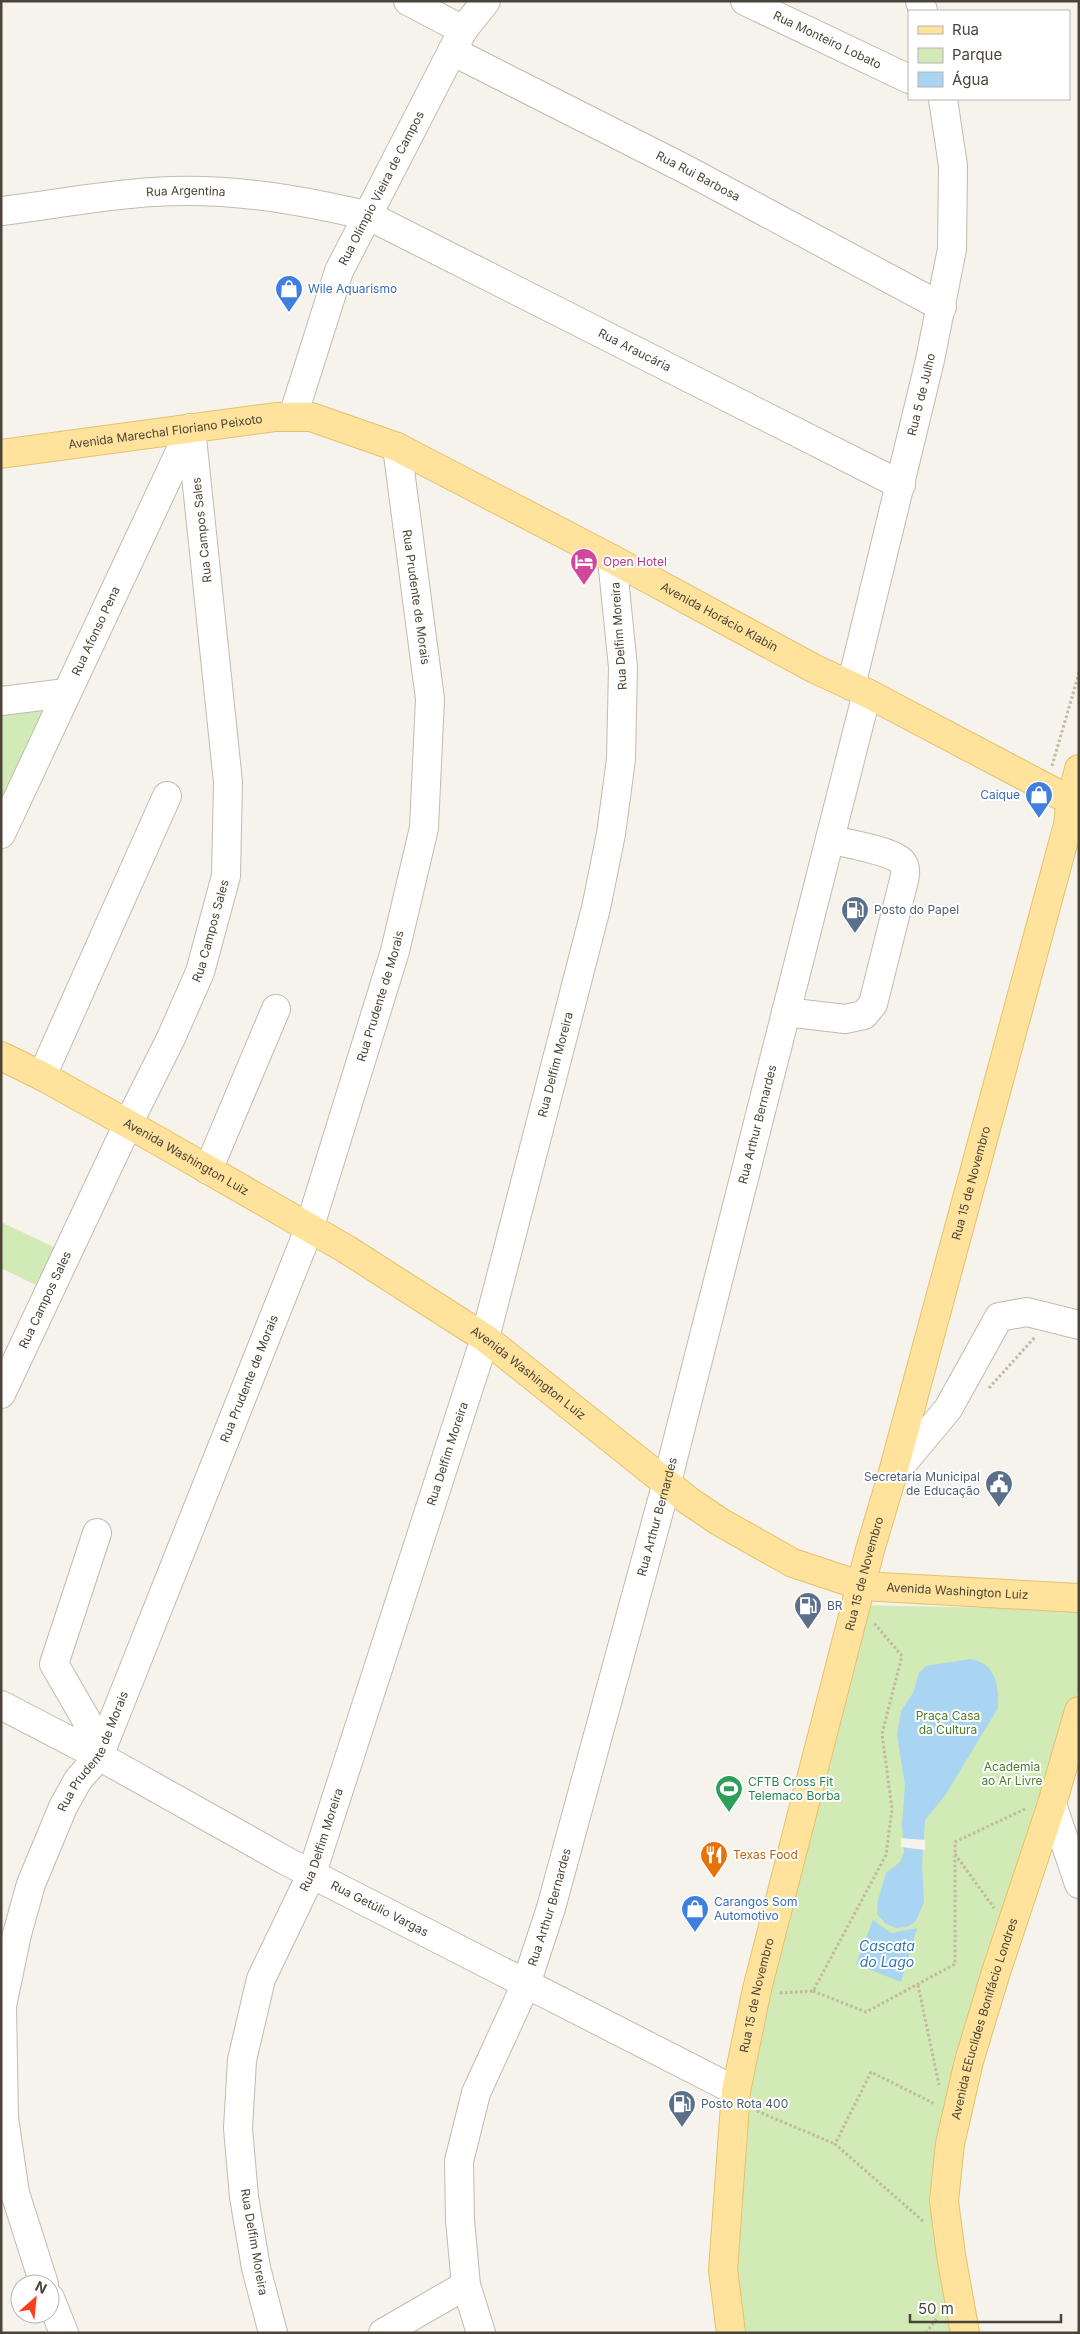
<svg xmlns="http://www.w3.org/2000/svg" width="1080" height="2334" font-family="Inter,sans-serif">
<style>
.green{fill:#d2eab5}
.water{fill:#a9d4f2}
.pier{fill:#f6f3ec}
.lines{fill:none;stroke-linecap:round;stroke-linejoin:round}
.minor-casing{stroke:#c2bbae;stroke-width:30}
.major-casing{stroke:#e6c16a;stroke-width:30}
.path{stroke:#c4b79f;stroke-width:3;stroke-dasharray:2.5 2.5;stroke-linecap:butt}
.minor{stroke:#fff;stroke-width:28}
.major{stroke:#ffe39c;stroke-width:28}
.labels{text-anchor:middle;stroke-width:4;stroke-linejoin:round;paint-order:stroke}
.street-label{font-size:12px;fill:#4b4439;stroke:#fff}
.shop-label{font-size:12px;fill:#366cbe;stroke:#fff;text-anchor:start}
.hotel-label{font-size:12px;fill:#b23c85;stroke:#fff;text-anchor:start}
.service-label{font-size:12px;fill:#4e5e75;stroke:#fff;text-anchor:start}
.park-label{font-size:12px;fill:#4a7f2a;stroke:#fff}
.leisure-label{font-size:12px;fill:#27864d;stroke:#fff;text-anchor:start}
.food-label{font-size:12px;fill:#c56008;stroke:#fff;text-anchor:start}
.water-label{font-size:14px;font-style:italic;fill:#2e7ab2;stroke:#fff}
</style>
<rect width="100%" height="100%" fill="#f6f3ec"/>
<path class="green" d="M55,700L1,808V706Z
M1,1222L58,1249L40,1287L1,1268Z
M860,1605L1079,1610V1689L963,2042L941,2127L933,2227L953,2333H736L728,2272L759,2012Z"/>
<path class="water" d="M970,1659C996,1663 999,1685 998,1708L946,1794L925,1820L922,1865L924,1902L916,1921L907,1927L896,1928L886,1924L877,1914L878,1900L886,1873L900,1862L904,1853L902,1824L905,1785L897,1735L901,1711L913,1693L919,1673L926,1666Z
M873,1920L891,1933L917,1928L901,1982L856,1964Z"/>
<path class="pier" d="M901,1838L925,1840V1850L901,1847Z"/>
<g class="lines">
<defs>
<g id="minor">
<path d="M408,1L463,30"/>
<path id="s1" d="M745,1L909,79"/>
<path d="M920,1L923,11"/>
<path id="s2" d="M452,51L687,170L942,307"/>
<path id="s3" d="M1,211C51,205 103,195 153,192C227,187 297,199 369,216L901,485"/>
<path id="s4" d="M293,416L339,271L463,30L486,1"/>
<path id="s5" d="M851,686L930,360L952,249L953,166L943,99"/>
<path d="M1,701L66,693"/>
<path id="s6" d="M1,834L191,428"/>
<path d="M786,1012L845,1019L864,1015L873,1004L902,888C904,880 908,869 902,862C891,850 846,844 830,839"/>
<path d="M42,1076L167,796"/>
<path d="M208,1170L276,1009"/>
<path id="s7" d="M1,1394L128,1124L171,1038L200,972L226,876L228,782L191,428"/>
<path d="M892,1476L948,1409L999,1317L1027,1312L1079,1325"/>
<path id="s8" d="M1,1705L99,1756L288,1862L736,2091"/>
<path d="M91,1752L87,1721L54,1664L97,1533"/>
<path d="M1052,1804L1079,1884"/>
<path id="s9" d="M44,2284L15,2193L4,2118L2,2006L17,1934L31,1884L63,1807L78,1780L99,1756L309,1229L395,951L424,828L430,699L397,447"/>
<path d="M50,2298L64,2333"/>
<path id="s10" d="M273,2333L256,2268L244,2197L238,2128L242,2060L261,1979L312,1873L485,1338L596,908L611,834L621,759L623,667L612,559"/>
<path d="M383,2333L466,2285"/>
<path id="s11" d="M481,2333L466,2285L460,2220L459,2161L476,2093L526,1984L551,1908L667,1482L867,693"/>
</g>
<g id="major">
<path id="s12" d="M1,454L276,417H311L397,447L612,559L815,669L867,693L1079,805"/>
<path id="s13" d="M1,1056L42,1076L155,1139L346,1249L485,1338L689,1501L720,1522L793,1563L862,1586L1079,1598"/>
<path id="s14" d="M731,2333L723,2270L736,2091L757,1989L870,1550L892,1476L1068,825L1070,803L1079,769"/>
<path id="s15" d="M965,2333L951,2255L944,2201L950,2144L969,2061L996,1972L1052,1804L1079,1711"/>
</g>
</defs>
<use href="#minor" class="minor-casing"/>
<use href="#major" class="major-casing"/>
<path class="path" d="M1052,766L1079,673
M989,1388L1035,1337
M955,1854L994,1908
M918,1985L939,2085
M813,1991L866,2012L955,1964V1842L1025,1809
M780,1993L813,1991L886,1855L892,1809L882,1734L902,1656L874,1623
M757,2111L835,2144
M923,2221L835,2144L871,2072L935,2104
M926,2333L938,2317"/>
<use href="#minor" class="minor"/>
<use href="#major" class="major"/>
</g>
<defs>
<symbol id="shop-pin" viewBox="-11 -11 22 30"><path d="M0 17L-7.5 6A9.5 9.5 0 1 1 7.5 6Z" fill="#3f7fe0" stroke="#fff"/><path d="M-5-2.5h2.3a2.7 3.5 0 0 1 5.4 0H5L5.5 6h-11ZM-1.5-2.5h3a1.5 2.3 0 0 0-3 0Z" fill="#fff"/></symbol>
<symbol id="hotel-pin" viewBox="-11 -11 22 30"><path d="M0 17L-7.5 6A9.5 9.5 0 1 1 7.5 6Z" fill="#d1479c" stroke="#fff"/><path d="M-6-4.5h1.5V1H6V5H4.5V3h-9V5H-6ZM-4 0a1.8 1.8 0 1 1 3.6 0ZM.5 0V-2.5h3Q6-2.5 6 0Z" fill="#fff"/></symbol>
<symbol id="fuel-pin" viewBox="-11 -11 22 30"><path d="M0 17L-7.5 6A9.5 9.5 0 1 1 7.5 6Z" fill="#5c6f8a" stroke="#fff"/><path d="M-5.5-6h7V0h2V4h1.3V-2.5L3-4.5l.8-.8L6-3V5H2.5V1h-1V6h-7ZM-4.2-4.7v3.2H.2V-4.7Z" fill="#fff"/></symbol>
<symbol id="civic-pin" viewBox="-11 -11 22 30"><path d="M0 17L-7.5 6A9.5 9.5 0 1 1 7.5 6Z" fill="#5c6f8a" stroke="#fff"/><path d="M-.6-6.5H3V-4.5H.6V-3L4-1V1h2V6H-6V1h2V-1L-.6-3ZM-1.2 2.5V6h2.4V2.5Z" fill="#fff"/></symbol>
<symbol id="stadium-pin" viewBox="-11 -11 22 30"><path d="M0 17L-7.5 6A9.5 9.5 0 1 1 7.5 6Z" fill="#2e9e5b" stroke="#fff"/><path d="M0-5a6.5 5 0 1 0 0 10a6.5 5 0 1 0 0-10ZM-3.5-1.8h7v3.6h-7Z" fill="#fff"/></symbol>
<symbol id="restaurant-pin" viewBox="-11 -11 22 30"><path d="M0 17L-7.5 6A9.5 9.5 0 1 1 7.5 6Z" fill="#e8710a" stroke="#fff"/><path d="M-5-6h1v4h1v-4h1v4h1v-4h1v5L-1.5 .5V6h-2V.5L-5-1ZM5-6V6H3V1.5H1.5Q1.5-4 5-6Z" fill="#fff"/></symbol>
</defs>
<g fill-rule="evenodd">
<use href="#shop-pin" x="273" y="273" width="32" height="43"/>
<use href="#hotel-pin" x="568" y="546" width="32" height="43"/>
<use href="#shop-pin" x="1023" y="779" width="32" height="43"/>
<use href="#fuel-pin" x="839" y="894" width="32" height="43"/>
<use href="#civic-pin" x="983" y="1468" width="32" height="43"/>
<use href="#fuel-pin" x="792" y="1590" width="32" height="43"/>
<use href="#stadium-pin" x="713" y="1773" width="32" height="43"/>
<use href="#restaurant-pin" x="698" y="1839" width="32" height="43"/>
<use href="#shop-pin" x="679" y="1893" width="32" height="43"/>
<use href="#fuel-pin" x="666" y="2088" width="32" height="43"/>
</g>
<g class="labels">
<g class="street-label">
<text dy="4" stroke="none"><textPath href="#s1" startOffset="91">Rua Monteiro Lobato</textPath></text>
<text dy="4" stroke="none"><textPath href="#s2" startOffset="276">Rua Rui Barbosa</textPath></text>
<text dy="4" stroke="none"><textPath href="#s4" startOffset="245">Rua Olímpio Vieira de Campos</textPath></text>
<text dy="4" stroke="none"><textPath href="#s3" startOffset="186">Rua Argentina</textPath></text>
<text dy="4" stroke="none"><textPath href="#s3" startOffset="669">Rua Araucária</textPath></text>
<text dy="4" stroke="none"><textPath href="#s5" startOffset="300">Rua 5 de Julho</textPath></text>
<text dy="4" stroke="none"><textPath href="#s12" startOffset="166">Avenida Marechal Floriano Peixoto</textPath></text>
<text transform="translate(202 530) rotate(-96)" y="4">Rua Campos Sales</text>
<text transform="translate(416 597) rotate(82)" y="4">Rua Prudente de Morais</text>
<text dy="4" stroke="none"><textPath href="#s12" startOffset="768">Avenida Horácio Klabin</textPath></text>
<text dy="4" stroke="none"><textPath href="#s6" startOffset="224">Rua Afonso Pena</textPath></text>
<text transform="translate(619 636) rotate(-94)" y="4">Rua Delfim Moreira</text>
<text dy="4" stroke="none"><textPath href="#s7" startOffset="509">Rua Campos Sales</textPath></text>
<text dy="4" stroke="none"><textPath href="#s9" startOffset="1366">Rua Prudente de Morais</textPath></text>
<text dy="4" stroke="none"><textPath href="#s10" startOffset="1322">Rua Delfim Moreira</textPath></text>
<text dy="4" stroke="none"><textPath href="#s11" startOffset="1255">Rua Arthur Bernardes</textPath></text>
<text dy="4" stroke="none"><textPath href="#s13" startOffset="211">Avenida Washington Luiz</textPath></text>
<text dy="4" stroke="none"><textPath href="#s14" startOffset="1181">Rua 15 de Novembro</textPath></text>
<text dy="4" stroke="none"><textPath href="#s7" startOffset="104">Rua Campos Sales</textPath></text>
<text dy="4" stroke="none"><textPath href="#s13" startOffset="616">Avenida Washington Luiz</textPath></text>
<text dy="4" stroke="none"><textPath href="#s9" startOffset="961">Rua Prudente de Morais</textPath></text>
<text dy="4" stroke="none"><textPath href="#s10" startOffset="918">Rua Delfim Moreira</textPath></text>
<text dy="4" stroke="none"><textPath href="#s11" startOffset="850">Rua Arthur Bernardes</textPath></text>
<text dy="4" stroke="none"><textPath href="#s14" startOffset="776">Rua 15 de Novembro</textPath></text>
<text dy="4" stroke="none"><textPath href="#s13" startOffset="1111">Avenida Washington Luiz</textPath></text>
<text dy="4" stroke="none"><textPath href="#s9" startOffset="556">Rua Prudente de Morais</textPath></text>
<text dy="4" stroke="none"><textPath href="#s10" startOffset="512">Rua Delfim Moreira</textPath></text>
<text dy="4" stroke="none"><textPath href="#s11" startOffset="445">Rua Arthur Bernardes</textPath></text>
<text dy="4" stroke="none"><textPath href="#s8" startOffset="430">Rua Getúlio Vargas</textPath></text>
<text dy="4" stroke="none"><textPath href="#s14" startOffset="341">Rua 15 de Novembro</textPath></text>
<text dy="4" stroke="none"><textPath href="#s15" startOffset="321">Avenida EEuclides Bonifácio Londres</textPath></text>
<text transform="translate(254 2242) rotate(80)" y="4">Rua Delfim Moreira</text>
</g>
<g class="shop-label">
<text x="308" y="293">Wile Aquarismo</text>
<text x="1020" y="799" text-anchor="end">Caique</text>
<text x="714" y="1906">Carangos Som<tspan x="714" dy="14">Automotivo</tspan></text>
</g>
<g class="hotel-label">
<text x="603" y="566">Open Hotel</text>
</g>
<g class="service-label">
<text x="874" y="914">Posto do Papel</text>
<text x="980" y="1481" text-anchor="end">Secretaria Municipal<tspan x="980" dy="14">de Educação</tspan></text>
<text x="827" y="1610">BR</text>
<text x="701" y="2108">Posto Rota 400</text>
</g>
<g class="park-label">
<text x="948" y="1720">Praça Casa<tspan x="948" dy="14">da Cultura</tspan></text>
<text x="1012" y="1771">Academia<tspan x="1012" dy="14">ao Ar Livre</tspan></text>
</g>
<g class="leisure-label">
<text x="748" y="1786">CFTB Cross Fit<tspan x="748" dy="14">Telemaco Borba</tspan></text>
</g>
<g class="food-label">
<text x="733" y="1859">Texas Food</text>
</g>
<g class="water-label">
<text x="887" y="1951">Cascata<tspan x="887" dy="16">do Lago</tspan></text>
</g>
</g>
<rect width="1080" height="2334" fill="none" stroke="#4b4439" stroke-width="5"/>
<rect x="908" y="10" width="162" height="90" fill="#ffffff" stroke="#b7b4b0"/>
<rect x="918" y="26" width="25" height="8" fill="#ffe39c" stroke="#b7b4b0"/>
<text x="952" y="35" font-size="15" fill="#4b4439">Rua</text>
<rect x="918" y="48" width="25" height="15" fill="#d2eab5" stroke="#b7b4b0"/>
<text x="952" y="60" font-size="15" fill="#4b4439">Parque</text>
<rect x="918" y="72" width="25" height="15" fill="#a9d4f2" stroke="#b7b4b0"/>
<text x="952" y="85" font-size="15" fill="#4b4439">Água</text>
<g transform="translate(35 2299) rotate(27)"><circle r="24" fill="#ffffff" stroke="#b7b4b0"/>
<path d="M0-4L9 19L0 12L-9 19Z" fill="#fc3f1d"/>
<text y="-8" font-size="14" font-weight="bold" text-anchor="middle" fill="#4b4439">N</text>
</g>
<path d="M910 2314v8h151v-8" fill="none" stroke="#4b4439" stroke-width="2.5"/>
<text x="918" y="2314" font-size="15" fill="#4b4439" stroke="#ffffff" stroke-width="4" paint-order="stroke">50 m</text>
</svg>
